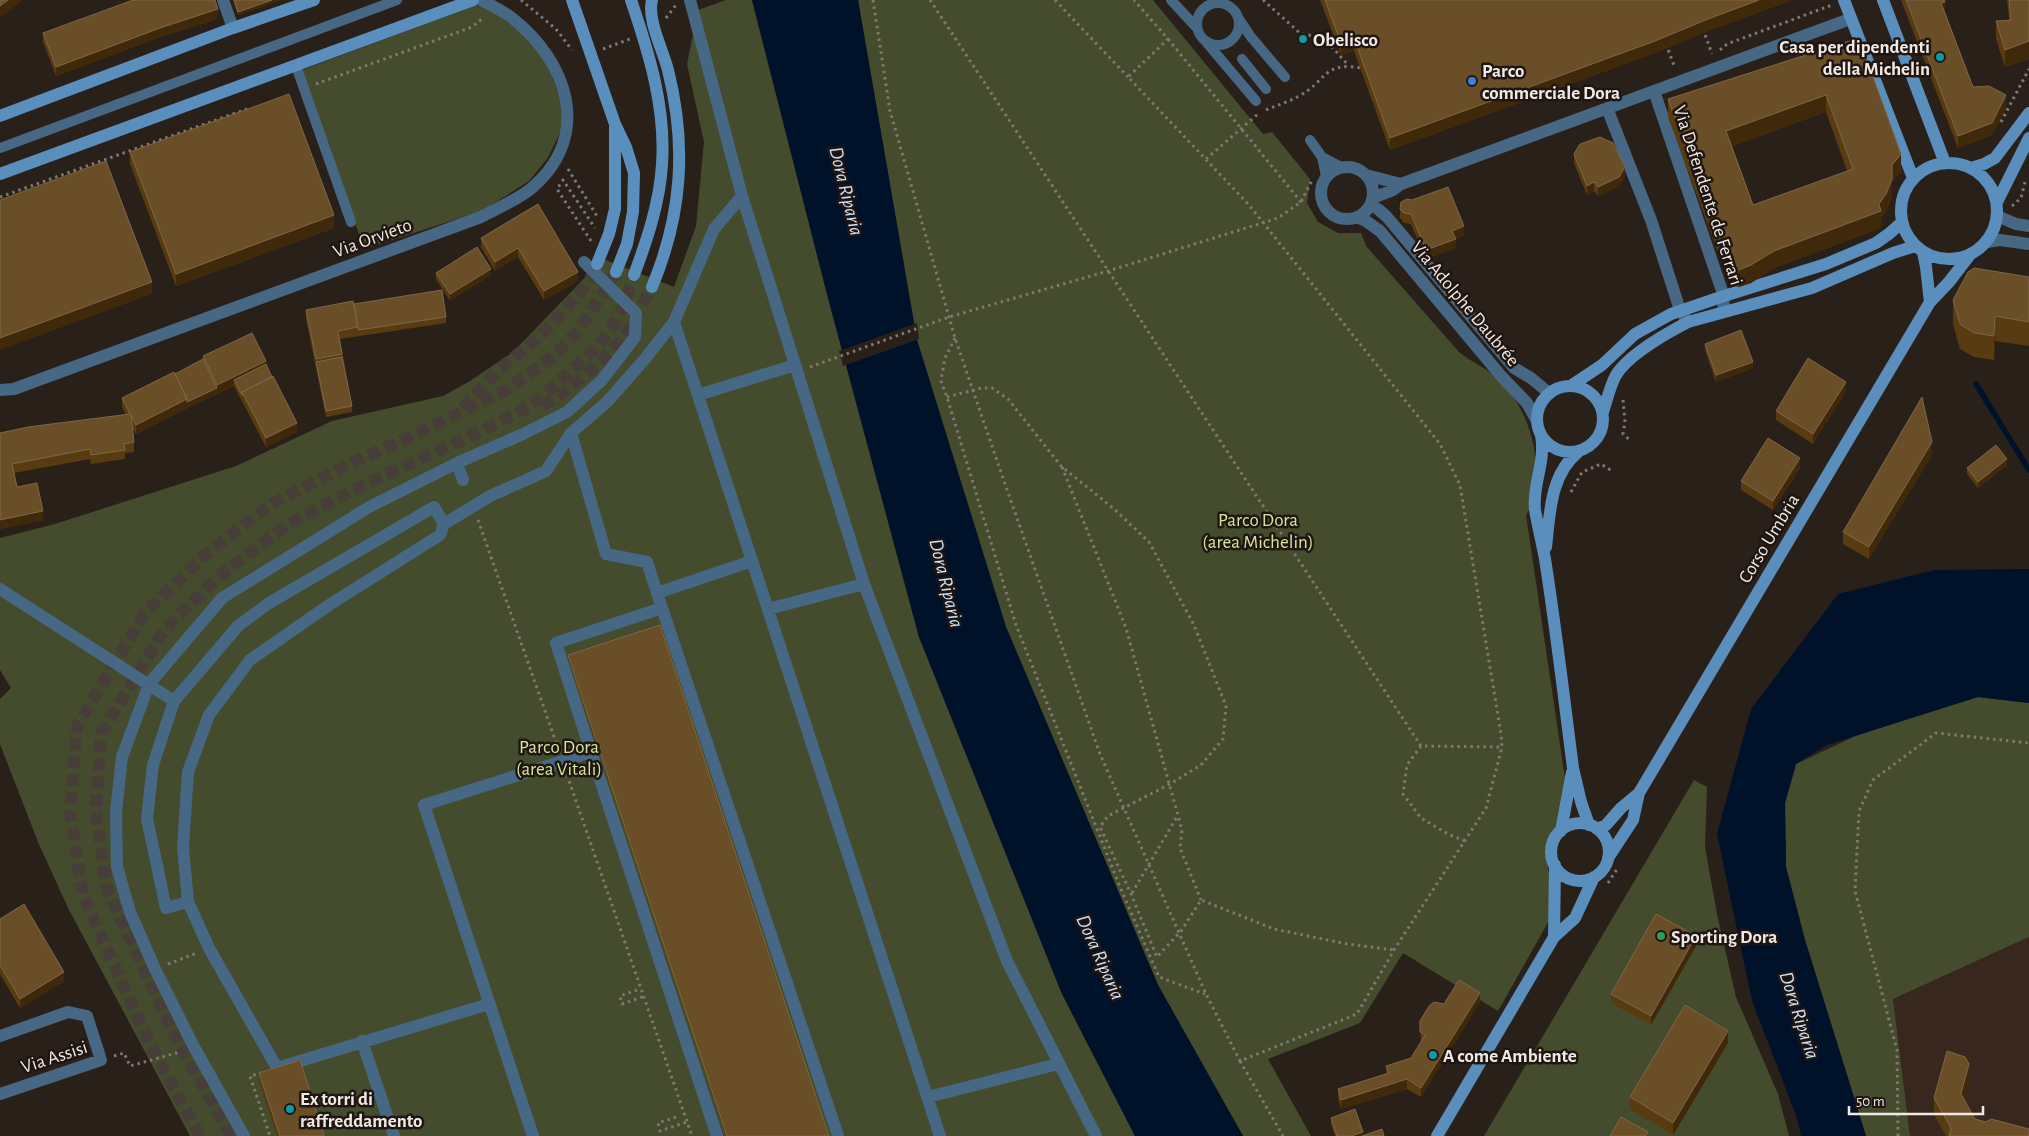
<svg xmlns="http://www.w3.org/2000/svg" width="2029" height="1136" font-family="'Alegreya Sans',sans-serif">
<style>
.built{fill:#37271f}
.green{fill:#444c2d}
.water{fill:#00122a}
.pier{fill:#2a201a}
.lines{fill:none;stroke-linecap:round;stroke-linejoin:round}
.stream{stroke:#00122a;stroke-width:5.5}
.secondary-tunnel{stroke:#483e39;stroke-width:12;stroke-dasharray:12 6;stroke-linecap:butt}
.path{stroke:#817873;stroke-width:3;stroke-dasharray:2.5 4;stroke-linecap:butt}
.lane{stroke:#476885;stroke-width:10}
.street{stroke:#476885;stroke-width:12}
.secondary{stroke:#5a8fbd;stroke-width:12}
.wall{fill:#593b11;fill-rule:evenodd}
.shaded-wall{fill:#40280b}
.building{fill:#6a4e28;stroke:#7f6646;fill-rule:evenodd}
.culture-dot{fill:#0f9aa8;stroke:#201611;stroke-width:2}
.shop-dot{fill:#3f7fe0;stroke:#201611;stroke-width:2}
.leisure-dot{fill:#2e9e5b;stroke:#201611;stroke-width:2}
.labels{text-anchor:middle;stroke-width:5;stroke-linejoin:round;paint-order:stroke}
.poi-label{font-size:19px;font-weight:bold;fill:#f1e9e6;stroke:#201611;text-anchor:start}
.street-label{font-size:19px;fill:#f1e9e6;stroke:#201611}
.park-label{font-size:19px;fill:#d2e79a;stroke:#201611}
.water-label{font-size:20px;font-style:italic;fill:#cbe2fa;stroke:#201611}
</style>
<rect width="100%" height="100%" fill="#2a201a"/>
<path class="built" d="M2029,937V1136H1910L1893,999Z"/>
<path class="green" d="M726,0H752L828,298L919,637L1062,994L1135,1136H190L68,908L38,842L0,744V699L11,688L0,670V538L55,524L236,466L332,421L443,396L470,381L513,352L603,259L674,287L696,226L704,142L687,64L698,10Z
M858,0H1153L1263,134L1272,132L1310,179L1307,203L1318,222L1338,233H1361L1366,246L1459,352C1471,362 1485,367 1497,378C1524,403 1538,442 1536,479C1536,485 1537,493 1535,498C1533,504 1529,510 1526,515L1566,785L1562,814L1548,843L1546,856L1555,910L1498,1011L1403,953L1360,1023L1268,1059L1311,1136H1243L1158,985L1006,627L917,340Z
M479,4L495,13L523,34L537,49L550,71L561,101L564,125L547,159L529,181L482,211L364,249L302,70Z
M1978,697L2029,703V937L1893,999L1910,1136H1866L1805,940L1786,867L1785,803L1796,764L1864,732Z
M1694,780L1707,787L1705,847L1717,914L1727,958L1736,997L1778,1094L1789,1136H1484Z"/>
<path class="water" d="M752,0H858L917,340L1006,627L1158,985L1243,1136H1135L1062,994L919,637L828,298Z
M2029,569V703L1978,697L1827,745L1796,764L1785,803L1786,867L1805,940L1866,1136H1801L1797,1118L1752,1001L1717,834L1751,709L1838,594L1934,570Z"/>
<path class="pier" d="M917,323L919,339L843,366L839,351Z"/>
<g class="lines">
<path class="stream" d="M1976,384L2029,470"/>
<path class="secondary-tunnel" d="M543,406C568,390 608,358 625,334C635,320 643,303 652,287
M463,408L497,371L540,336L566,309L590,280L597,264
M200,1136L151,1046L83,896L70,813L77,726L144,614L206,554L273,503L352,463L401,441L508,389L555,355L580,328L616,272
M231,1136L174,1034L107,889L96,812L101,734L164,630L222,574L287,525L363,485L467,438L521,411L542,397L598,346L614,324L625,303L634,275"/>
<path class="path" d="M521,0L556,29L572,50
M873,0L890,111L955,338L1005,484L1100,754L1206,994L1240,1061L1357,1014L1394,950L1486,808L1502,747L1501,734L1460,485L1440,444L1249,205L1128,77L1168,39L1134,0
M930,0L1421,746L1502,747
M1055,0L1128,77
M1263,0L1301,34L1315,36L1333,48L1348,65
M666,18L676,5
M1703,29L1712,54
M1168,39L1301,202
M1666,44L1675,68
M603,49L630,39
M1720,50L1727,44L1832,5
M316,84L472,27L484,17
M1266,110C1277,105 1289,102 1299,96C1326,82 1323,61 1361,68
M2001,122L2029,69
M1206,159L1258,114
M568,169L597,216
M0,197L247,109
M2012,206L2021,198L2025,182
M591,241L557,189L563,180L595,228
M955,338L945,358L941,381L947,397L1016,625L1120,887L1159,977L1205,994
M810,367L949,317L1108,271L1278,218L1301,202L1313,178
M947,397L982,388H992L1008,399L1061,466L1113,508L1149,542L1194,625L1226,706L1223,739L1201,765L1170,784L1108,816L1100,827L1131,894L1157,957L1181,931L1201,900L1274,929L1347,944L1394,950
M1623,400L1625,422L1623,434L1631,441
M1062,467L1126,628L1182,830L1180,848L1201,900
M1571,492L1582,472L1601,464L1612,471
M478,520L558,748
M1421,746L1407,765L1403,794L1421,818L1448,834L1465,841
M567,775L692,1136
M1608,883L1617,869
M1132,893L1178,815
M168,964L197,953
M637,990L620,996L622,1004L645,996
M114,1056L124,1053L130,1066L180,1052
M1240,1061L1283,1136
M262,1073L250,1076L270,1136
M676,1117L658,1123L660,1131L687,1122
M1898,1136L1897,1050L1855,891L1859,811L1873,780L1936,733L2029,743"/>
<path class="lane" d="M1171,0L1197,28
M1197 24a21 21 0 1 1 42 0a21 21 0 1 1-42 0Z
M1239,19L1251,37L1285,77
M1207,43L1256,101
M1242,59L1266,89
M296,66L351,222
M1310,140L1322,157L1341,167
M0,148L397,0
M1322,157L1326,176"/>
<path class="street" d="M223,0L233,28
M690,0L742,196L864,584L1007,961L1096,1136
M1654,91L1720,285L1724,296L1723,312
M1607,108L1651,220L1680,310L1688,322
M1321 193a26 26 0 1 1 52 0a26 26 0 1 1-52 0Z
M1366,175L1401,184
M1373,198L1393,190L1401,184L1850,19
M1370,205L1378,209L1387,217L1514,368L1531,378L1549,393
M1997,216L2016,224L2029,226
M1357,217L1366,221L1380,231L1502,377L1527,403L1537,421
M1987,242L2000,240L2029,244
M674,322L714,229L742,196
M0,390L14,389L481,217C496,209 521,198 533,187C593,134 567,61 512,18C503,11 492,6 482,0
M698,395L795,365
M571,433L606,554L647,562L657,593
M463,480L457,463L523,434L567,412L602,380L635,337L636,313L584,262
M752,561L657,593L838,1136
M0,589L174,701
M768,609L864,584
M591,752L717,1136
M188,902L183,847L188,772L209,715L250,660L329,605L440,535L444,524
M489,1004L277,1068L209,948L188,902L166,908L147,819L153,765L174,701L238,626L269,603L434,507L444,524L490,496L546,471L571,433L607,402L644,360L674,322L940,1136
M0,1036L68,1012L87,1016L101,1060L0,1094
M362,1041L394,1136
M928,1097L1058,1064
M244,1136L194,1047L155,969L130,912L117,867L116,812L122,757L149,684L222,598L371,506L457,463
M533,1136L424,805L591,752L556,643L662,608"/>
<path class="secondary" d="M572,0L615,124L626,147L634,173L633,212L627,244L616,272
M631,0C649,53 666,108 662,164C660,202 647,240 634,275
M1844,0L1913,178
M1883,0L1945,163
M0,116L233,28L314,0
M1901 211a48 48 0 1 1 96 0a48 48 0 1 1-96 0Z
M1971,168L1984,164L1995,158L2029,113
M0,174L473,0
M1997,202L2029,138
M1923,252L1926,267L1930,302
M597,264L609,234L615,209V127
M652,287C682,215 687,146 668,70C663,50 647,20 652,0
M1572,385L1602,365L1635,334L1671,314L1724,296L1826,264L1876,243L1890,233L1901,223
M1537 419a33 33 0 1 1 66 0a33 33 0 1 1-66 0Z
M1603,412C1607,400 1610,386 1616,375C1629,354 1667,333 1688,322L1812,288L1893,253L1915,246
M1541,435C1546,463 1532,485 1535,510C1538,527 1542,543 1545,559C1556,629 1564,698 1573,768L1581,802L1589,825
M1546,547C1550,513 1550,475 1578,452
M1551 852a29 29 0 1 1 58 0a29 29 0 1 1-58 0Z
M1597,829L1606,825L1621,808L1639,793
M1561,831L1572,772
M1608,858L1633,820L1639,793L1930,302L1949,282L1969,256
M1554,937L1555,865
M1437,1136L1554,937L1575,918L1594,877"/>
</g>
<path class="wall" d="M233,0H281L238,15Z
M1320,0H1792L1708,31L1655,53L1390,150L1354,51L1341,55Z
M1901,0H1944L1945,12L1973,87L2006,107L1992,135L1958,148Z
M2007,0H2029V59L2005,67L1996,39V21L2009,20Z
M218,19L160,37L56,76L43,42V33Z
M1859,38L1901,172L1892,182V197L1886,212L1881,218V228L1774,268L1751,283L1739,287L1730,285L1668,117V99ZM1826,112L1847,171L1753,205L1732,146Z
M130,152L334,228L176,286L130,164Z
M1574,154L1625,176L1619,186L1598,196L1594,191L1587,195L1574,163Z
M538,204L578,281L544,300L518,257L495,271L481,247V238Z
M1400,209L1464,235L1455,239L1456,248L1426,259L1411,224L1404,223L1400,218Z
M436,273L491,275L450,301L436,279Z
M2029,277V346L1995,341L1994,360L1974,357L1960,349L1953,324V300Z
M354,304L446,317V323L340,339L352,406V412L326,417L306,319V310Z
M1705,344L1753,368L1716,382L1705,350Z
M203,356L266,364L297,432L266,447L234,386L187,408L136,434L132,428L134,442V452L125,453V459L91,464L90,459L14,473L17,487L43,520L0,529V433L126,415L122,407V398L175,374L203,359Z
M1846,391L1813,444L1776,420V411Z
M1932,455L1869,559L1843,544V532Z
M2007,465L1978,488L1967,474V468Z
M1800,468L1773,510L1741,490V481Z
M568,655L829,1136H726L568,658Z
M0,919L64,981L20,1008L0,974Z
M1696,946L1651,1025L1611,1003V994Z
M1480,1002L1421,1097L1407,1089L1341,1109L1338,1098V1089L1386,1074V1066L1411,1058L1421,1042L1420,1021L1444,1004Z
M1728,1043L1673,1135L1630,1109V1097Z
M259,1073L324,1136H277L259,1082Z
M1969,1081L1964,1100L1975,1119L2029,1136H1946L1934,1115V1098Z
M1331,1118L1363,1136H1384H1335L1331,1124Z"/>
<path class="shaded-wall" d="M8,0H23L0,18V6Z
M272,0H281L238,15V12Z
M1759,0H1792L1708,31L1655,53L1390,150V138Z
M1945,2V14L1941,3Z
M218,9V19L160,37L56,76V67L160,28Z
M1354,38V51L1341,55V43Z
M2029,41V59L2005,67V50Z
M1826,95V112L1726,148V131Z
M2006,95V107L1992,135L1958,148V136Z
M1901,154V172L1892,182V197L1886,212L1881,218V228L1774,268L1751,283L1739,287V270L1774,251L1879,204L1892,165Z
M1625,167V176L1619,186L1598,196V187Z
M1594,182V191L1587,195V186Z
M334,215V228L176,286V274Z
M1464,226V235L1452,240V231Z
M1456,239V248L1426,259V250Z
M518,248V257L495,271V262Z
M491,269V275L450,301V294Z
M578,272V281L544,300V291Z
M152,282V294L0,350V338Z
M1995,316V341L1994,360V336Z
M266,361V371L234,380V386L187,408V402L217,388V385Z
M1753,362V368L1716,382V375Z
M1846,382V391L1813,444V434Z
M187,399V408L136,434V425Z
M297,423V432L266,447V438Z
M1932,442V455L1869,559V547Z
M1800,458V468L1773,510V501Z
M2007,459V465L1978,488V482Z
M43,511V520L0,529V520Z
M1696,936V946L1651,1025V1016Z
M64,972V981L20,1008V999Z
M1480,993V1002L1421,1097V1088Z
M1728,1031V1043L1673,1135V1123Z
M1969,1064V1081L1961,1112V1094Z
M1407,1079V1089L1341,1109V1100Z
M1363,1132V1136H1351Z"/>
<path class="building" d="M0,0H8L0,6Z
M133,0H215L218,9L160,28L56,67L43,33Z
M234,0H272L238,12Z
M1325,0H1759L1708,19L1655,41L1390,138L1354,38L1341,43Z
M1906,0H1944L1945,2L1941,3L1973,87L1989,86L2006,95L1992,123L1958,136Z
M2009,0H2029V41L2005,50L1996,21L2011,20Z
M1859,38L1901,154L1892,165V179L1886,194L1879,204L1881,211L1774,251L1751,265L1739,270L1730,267L1668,99ZM1826,95L1853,169L1753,205L1726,131Z
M289,94L334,215L176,274L130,152Z
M1600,137L1613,143L1625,167L1619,177L1598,187L1594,182L1587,186L1574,154L1580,144Z
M106,161L152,282L0,338V200Z
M1448,187L1464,226L1452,231L1456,239L1426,250L1411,214L1404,213L1400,209L1401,202L1407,199L1412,200Z
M538,204L578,272L544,291L518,248L495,262L481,238Z
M477,247L491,269L450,294L436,273Z
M1974,268L2029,277V322L1995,316L1994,336L1974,333L1960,324L1953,300L1968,272Z
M442,290L446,317L358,330L354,304Z
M353,301L358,327L338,331L342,354L316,359L306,310Z
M1741,330L1753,362L1716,375L1705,344Z
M252,333L266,361L217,385L203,356Z
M342,357L352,406L326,411L316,362Z
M1808,358L1846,382L1813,434L1776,411Z
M203,359L217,388L187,402V399L175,374Z
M266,364L272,377L242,392V395L234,380Z
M174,372L187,399L136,425L131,415L134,442L124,444L125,450L91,455L90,449L12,464L17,487L37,483L43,511L0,520V433L28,427L130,414L122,398Z
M273,376L297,423L266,438L242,392Z
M1922,397L1932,442L1869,547L1843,532Z
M1768,438L1800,458L1773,501L1741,481Z
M1996,445L2007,459L1978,482L1967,468Z
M660,625L829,1136H727L568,655Z
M24,904L64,972L20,999L0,965V919Z
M1656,914L1696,936L1651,1016L1611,994Z
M1459,980L1480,993L1421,1088L1407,1079L1341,1100L1338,1089L1389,1073L1386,1066L1411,1058L1425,1035L1420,1032V1021L1429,1006L1434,1002L1444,1004Z
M1685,1005L1728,1031L1673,1123L1630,1097Z
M1947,1051L1965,1057L1969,1064L1961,1094L1975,1119L1986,1122L1991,1119L2029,1129V1136H1949L1951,1128L1934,1098Z
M300,1060L324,1136H280L259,1073Z
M1355,1109L1363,1132L1351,1136H1337L1331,1118Z
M1621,1117L1648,1132L1645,1136H1610Z
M1382,1129L1384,1136H1362Z"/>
<g class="culture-dot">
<circle cx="1303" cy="39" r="5"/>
<circle cx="1940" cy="57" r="5"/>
<circle cx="1433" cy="1055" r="5"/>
<circle cx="290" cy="1109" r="5"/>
</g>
<circle class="shop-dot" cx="1472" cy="81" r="5"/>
<circle class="leisure-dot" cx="1661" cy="936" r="5"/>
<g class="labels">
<g class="poi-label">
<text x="1313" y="46">Obelisco</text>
<text x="1930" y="53" text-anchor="end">Casa per dipendenti<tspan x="1930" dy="22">della Michelin</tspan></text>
<text x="1482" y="77">Parco<tspan x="1482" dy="22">commerciale Dora</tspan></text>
<text x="1671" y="943">Sporting Dora</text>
<text x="1443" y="1062">A come Ambiente</text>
<text x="300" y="1105">Ex torri di<tspan x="300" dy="22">raffreddamento</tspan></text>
</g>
<g class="street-label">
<text transform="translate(1709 195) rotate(72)" y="7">Via Defendente de Ferrari</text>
<text transform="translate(372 237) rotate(-20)" y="7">Via Orvieto</text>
<text transform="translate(1466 303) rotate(50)" y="7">Via Adolphe Daubrée</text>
<text transform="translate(1768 538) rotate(-59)" y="7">Corso Umbria</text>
<text transform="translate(54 1056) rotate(-18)" y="7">Via Assisi</text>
</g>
<g class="park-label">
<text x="1258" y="526">Parco Dora<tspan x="1258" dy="22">(area Michelin)</tspan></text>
<text x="559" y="753">Parco Dora<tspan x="559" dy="22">(area Vitali)</tspan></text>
</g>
<g class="water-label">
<text transform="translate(847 191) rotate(76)" y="7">Dora Riparia</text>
<text transform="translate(947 583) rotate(76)" y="7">Dora Riparia</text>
<text transform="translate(1101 957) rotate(66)" y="7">Dora Riparia</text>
<text transform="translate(1800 1015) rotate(72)" y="7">Dora Riparia</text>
</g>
</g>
<path d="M1849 1106v8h134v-8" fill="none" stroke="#f1e9e6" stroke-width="2.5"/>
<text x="1856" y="1106" font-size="15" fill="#f1e9e6" stroke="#201611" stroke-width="4" paint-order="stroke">50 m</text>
</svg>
